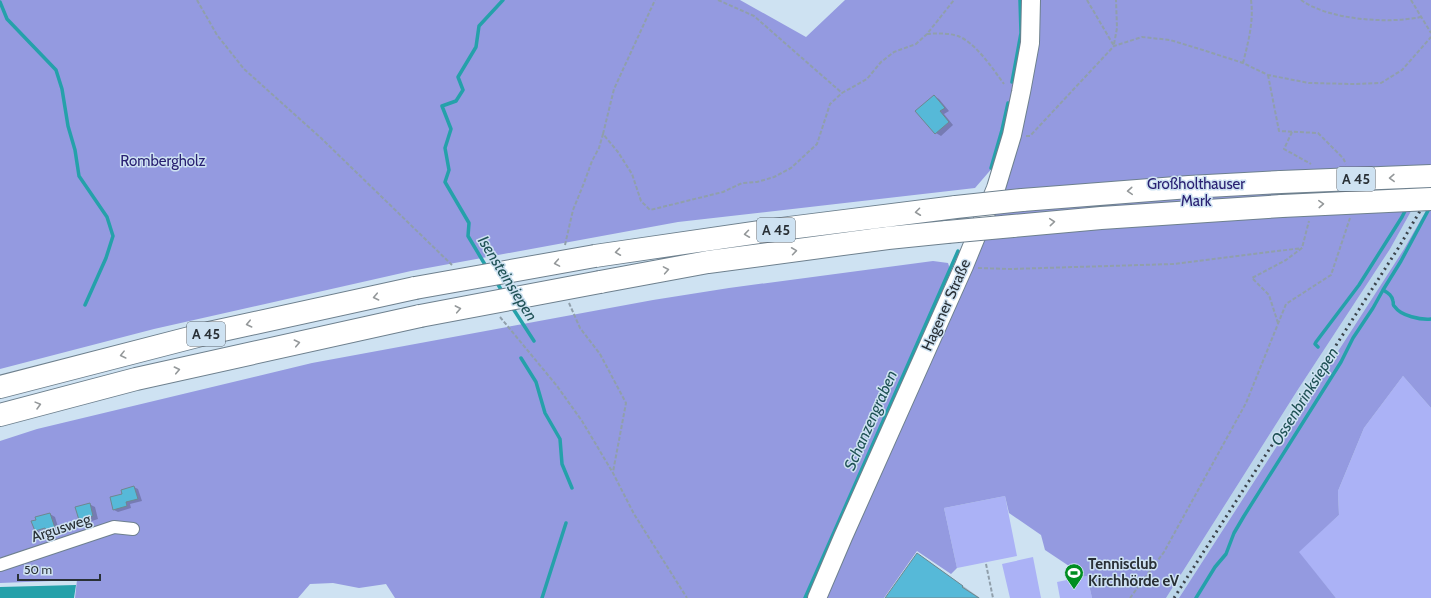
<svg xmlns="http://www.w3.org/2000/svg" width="1431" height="598" font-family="Cabin,sans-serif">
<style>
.built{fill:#bbd6e9}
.green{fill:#abb2f6}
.forest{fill:#949ae0}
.water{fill:#25a1aa}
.shadow{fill:#0003;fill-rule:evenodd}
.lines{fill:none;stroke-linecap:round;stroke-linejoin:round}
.stream{stroke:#25a1aa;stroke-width:3.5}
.building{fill:#56b9d8;stroke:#6f878f}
.street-casing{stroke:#6e808e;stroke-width:14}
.secondary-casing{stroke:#6e808e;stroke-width:20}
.highway-casing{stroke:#6e808e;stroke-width:24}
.path{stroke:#909fab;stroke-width:2;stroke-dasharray:4 2;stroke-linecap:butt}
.street{stroke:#fff;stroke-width:12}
.secondary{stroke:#fff;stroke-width:18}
.highway{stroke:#fff;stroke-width:22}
.rail{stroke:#3b434a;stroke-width:3;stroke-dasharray:2 4;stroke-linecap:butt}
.highway-bridge-casing{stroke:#6e808e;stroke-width:24;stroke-linecap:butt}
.highway-bridge{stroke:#fff;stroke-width:22}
.oneway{stroke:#94989a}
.labels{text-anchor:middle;stroke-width:3;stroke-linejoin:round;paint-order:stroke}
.shield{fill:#cee2f2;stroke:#5a656e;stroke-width:1}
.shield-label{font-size:14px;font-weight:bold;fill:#293036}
.park-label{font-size:15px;fill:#292172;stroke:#cee2f2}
.street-label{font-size:15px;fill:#293036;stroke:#cee2f2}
.poi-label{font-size:15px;font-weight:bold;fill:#293036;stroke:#cee2f2;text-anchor:start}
.water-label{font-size:16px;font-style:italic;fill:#1f5155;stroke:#cee2f2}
</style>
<rect width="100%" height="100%" fill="#cee2f2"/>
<path class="built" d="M1431,173V202L1404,249L1179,598H1166L1297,391L1390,249L1424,188Z"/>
<path class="green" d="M1403,376L1431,408V598H1336L1298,552L1339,515L1338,491L1364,428Z
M1005,496L1017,556L957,568L944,508Z
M1033,557L1041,598H1010L1002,564Z
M1087,576L1092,598H1060L1057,582Z"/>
<path class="forest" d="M0,0H740L806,37L845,0H1023V29L1012,102L994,166L975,188L678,222L411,271L154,329L0,369Z
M1031,0H1431V173L1424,188L1390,249L1297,391L1166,598H1092L1087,576L1077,578L1072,568L1045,550L1041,535L1009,513L1005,496L944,508L957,568L951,574L917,551L884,598H825L996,188Z
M1431,202V408L1403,376L1364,428L1338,491L1339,515L1299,552L1336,598H1179L1404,249Z
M933,261L948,263L951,272L843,518L810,598H395L386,584L359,588L333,583L310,584L298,598H75L77,580L0,583V441L37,429L312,363L653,300L729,288Z"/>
<path class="water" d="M76,585L74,598H0V587Z"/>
<path class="shadow" d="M934,96L939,99L949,111L944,114L953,125L941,136L936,133Z
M134,487L138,489L142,501L130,504L131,508L118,512L114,510L123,494Z
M89,504L95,507L98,519L86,523L80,520Z
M50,514L55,517L59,530L52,532L49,531L40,533L36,531ZM50,526V527L38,531V529Z
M917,554L928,561L980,598H886Z"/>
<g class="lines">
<path class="stream" d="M0,2L7,19L56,70L62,89L68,126L75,150L79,176L107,217L113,236L106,258L85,305
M1012,82L1021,33L1020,0
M991,168L1002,130L1008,103
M487,268L468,236L469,223L445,182L449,170L445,148L451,129L442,106L456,101L463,90L458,77L476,47L479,26L503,0
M496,281L503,293
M1383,290C1388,293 1392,295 1393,301C1394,306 1392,304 1395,307C1401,316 1421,320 1431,319
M512,307L534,341
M1318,347L1315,344L1316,342L1359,285L1402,217L1407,207
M521,358L536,382L545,413L560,439L562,464L572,488
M542,598L566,523
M805,598L958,251
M1196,598L1215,567L1226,554L1234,533L1244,516L1341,362L1353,338L1373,308L1383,290L1401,261L1430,207"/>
</g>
<path class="building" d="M934,95L945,108L940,111L949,122L935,134L915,111Z
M134,486L138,499L126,502L127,506L113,510L110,497L122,494L121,490Z
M90,503L93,516L79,520L75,507Z
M50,513L55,528L46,530L45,528L35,531L31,521L36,520L35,517Z
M917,553L963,586L962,587L979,598H885Z"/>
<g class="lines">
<defs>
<path id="street" d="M0,565L114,527L133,529"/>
<path id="secondary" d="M817,598L843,537L964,266L996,188L1012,135L1021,92L1030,43L1031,0"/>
<path id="highway" d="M1022,200L1189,187L1281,182
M1013,226L1101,218L1282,206
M595,256L773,230L956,207
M600,282L708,262L888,238L947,232
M0,387L209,333L415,288
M0,415L136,379L420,316"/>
</defs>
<use href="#street" class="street-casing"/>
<use href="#secondary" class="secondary-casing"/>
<use href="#highway" class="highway-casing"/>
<path class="path" d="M197,0L217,35L244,69L321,138L452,265
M718,0L754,16L842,93L867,79L881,62L894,52L916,44L927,34L954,0
M1087,0L1114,46
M1301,0C1329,20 1388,24 1421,17
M1411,0L1431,33
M927,34C937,33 948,33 958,36C976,43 993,69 1004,84
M1114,44L1117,28L1116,0
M1243,63C1248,43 1254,21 1251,0
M1268,75L1279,131L1318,133L1343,158L1346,164
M1292,132L1284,149L1311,164
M603,134L614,89L655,0
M1026,136H1030L1114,46L1142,37L1170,40L1206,51L1243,63L1268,75L1309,83L1353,84L1381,83L1402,70L1431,37
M565,245L573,210L584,183L592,161L599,148L603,134L618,152L632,174L641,201L650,210L723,192L742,183L757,182L774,177L791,168L817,144L830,104L842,93
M978,268L1010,269L1174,264L1302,248
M569,303L580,328L600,354L626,403L613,472
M500,317L557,386L582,421L613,473L634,514L687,598
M1278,323L1269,295L1252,278L1286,260L1302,248L1309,221
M986,564L993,598
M1130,598L1164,552L1246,403L1286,304L1331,275L1350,218"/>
<use href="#street" class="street"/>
<use href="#secondary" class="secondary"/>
<use href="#highway" class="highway"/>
<path class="rail" d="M1174,598L1399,247L1431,192"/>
<defs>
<path id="highway-bridge" d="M1281,182L1431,176
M1282,206L1431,199
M956,207L1022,200
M947,232L1013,226
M415,288L595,256
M420,316L600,282"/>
</defs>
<use href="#highway-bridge" class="highway-bridge-casing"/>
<use href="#highway-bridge" class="highway-bridge"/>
</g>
<defs><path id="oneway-chevron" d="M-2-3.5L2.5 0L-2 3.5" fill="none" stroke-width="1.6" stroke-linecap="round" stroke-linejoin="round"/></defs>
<g class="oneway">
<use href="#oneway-chevron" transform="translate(1392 178) rotate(178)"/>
<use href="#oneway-chevron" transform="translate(1130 191) rotate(176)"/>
<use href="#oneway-chevron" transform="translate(1321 204) rotate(-3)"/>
<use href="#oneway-chevron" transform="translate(918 212) rotate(173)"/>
<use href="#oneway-chevron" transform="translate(1052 222) rotate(-5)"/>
<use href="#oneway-chevron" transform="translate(747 234) rotate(172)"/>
<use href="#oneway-chevron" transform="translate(794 251) rotate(-8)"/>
<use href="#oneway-chevron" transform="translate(618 252) rotate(172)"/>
<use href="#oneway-chevron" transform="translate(557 263) rotate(170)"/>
<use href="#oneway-chevron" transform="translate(666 270) rotate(-10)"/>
<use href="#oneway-chevron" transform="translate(376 297) rotate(168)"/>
<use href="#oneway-chevron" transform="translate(458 309) rotate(-11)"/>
<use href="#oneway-chevron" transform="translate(249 324) rotate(167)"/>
<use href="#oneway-chevron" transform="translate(297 343) rotate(-12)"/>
<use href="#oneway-chevron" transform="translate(123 355) rotate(166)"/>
<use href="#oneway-chevron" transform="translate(177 370) rotate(-12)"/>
<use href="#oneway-chevron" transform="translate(38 405) rotate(-15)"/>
</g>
<defs>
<symbol id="stadium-pin" viewBox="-11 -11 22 30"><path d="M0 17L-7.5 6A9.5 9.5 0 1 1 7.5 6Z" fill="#008e20" stroke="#cee2f2"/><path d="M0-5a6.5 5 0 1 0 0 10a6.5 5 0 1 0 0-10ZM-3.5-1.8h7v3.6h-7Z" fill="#fff"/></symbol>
</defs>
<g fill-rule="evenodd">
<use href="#stadium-pin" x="1063" y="562" width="22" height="30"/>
</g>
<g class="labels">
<g class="shield">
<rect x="1337" y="167" width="38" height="24" rx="3"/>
<rect x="757" y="218" width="38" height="24" rx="3"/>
<rect x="187" y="322" width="38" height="24" rx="3"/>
</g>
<g class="shield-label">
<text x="1356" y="184">A 45</text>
<text x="776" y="235">A 45</text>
<text x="206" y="339">A 45</text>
</g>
<g class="park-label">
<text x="163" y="166">Rombergholz</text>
<text x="1196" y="189">Großholthauser<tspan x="1196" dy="17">Mark</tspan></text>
</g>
<g class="street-label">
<text transform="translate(946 305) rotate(-66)" y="5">Hagener Straße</text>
<text transform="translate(61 528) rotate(-18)" y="5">Argusweg</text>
</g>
<g class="poi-label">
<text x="1088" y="569">Tennisclub<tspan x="1088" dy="17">Kirchhörde eV</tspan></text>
</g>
<g class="water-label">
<text transform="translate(508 278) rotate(58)" y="6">Isensteinsiepen</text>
<text transform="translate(1304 396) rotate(-58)" y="6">Ossenbrinksiepen</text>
<text transform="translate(870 420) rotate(-66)" y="6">Schanzengraben</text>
</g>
</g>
<path d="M18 574v6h82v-6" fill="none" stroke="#293036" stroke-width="2"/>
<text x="24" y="574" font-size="12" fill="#293036" stroke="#cee2f2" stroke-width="3" paint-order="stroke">50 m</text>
</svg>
